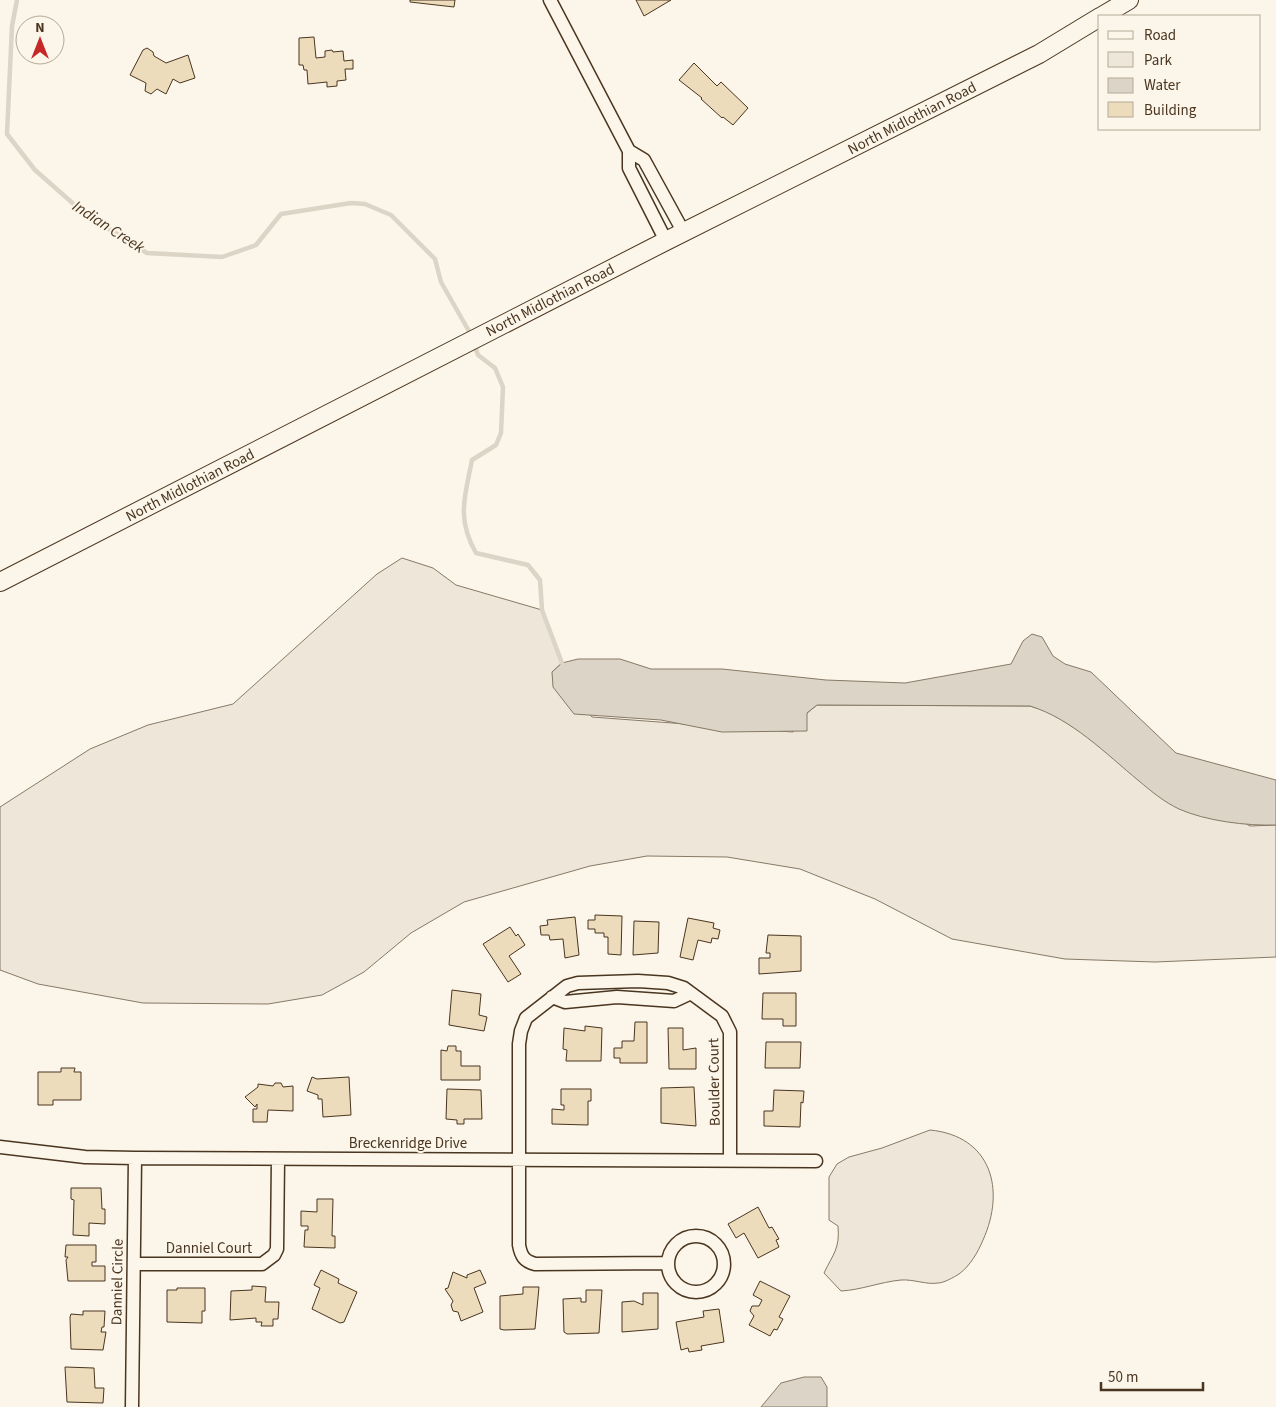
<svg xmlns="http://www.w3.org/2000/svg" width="1276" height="1407" font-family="'Source Sans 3',sans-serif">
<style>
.green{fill:#ede6d9;stroke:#887966}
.water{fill:#dcd4c6;stroke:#887966}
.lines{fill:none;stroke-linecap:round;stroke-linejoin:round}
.stream{stroke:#dcd4c6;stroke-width:4.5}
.building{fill:#ecdcbc;stroke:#4a3520}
.minor-casing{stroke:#4a3520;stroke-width:15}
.secondary-casing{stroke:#4a3520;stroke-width:20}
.minor{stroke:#fbf6e9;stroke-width:12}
.secondary{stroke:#fbf6e9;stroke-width:18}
.labels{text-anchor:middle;stroke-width:4;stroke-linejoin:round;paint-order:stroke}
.street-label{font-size:15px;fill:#4a3520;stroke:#fbf6e9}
.water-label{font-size:16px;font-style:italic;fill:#4a3520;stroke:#fbf6e9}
</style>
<rect width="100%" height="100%" fill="#fbf6e9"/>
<path class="green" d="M402,558L433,568L456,585L542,610L562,663L552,672L592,717L793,732L807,713L817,705L1030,706L1050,712L1076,729L1250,826L1276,825V957L1155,962L1065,959L952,939L875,899L800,869L727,857L647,856L590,866L464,902L411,933L364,972L322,995L268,1004L143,1003L38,984L0,970V807L90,749L148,725L233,704L377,574Z
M930,1130C991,1136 1006,1189 983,1240C978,1252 970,1266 959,1274C954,1277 944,1283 938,1283C927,1285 913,1279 901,1280C880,1282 861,1290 841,1291L824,1273C833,1254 840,1249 838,1226L829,1220V1177L837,1164L849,1157L882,1148Z"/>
<path class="water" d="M1032,634L1042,637L1053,656L1065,664L1091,672L1176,753L1276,780V825C1247,826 1206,821 1179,809C1164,802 1151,791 1139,781C1105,753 1072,719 1030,706L817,705L807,713V731L722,732L661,720L574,714L553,687L552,672L562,663L578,659H620L651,669H722L826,680L905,683L1011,664L1023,641Z
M804,1377H821L827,1387V1407H761L781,1383Z"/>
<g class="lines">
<path class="stream" d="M17,0L12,26L7,134L35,170L85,214L147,253L222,257L256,245L281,214L351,203L365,204L391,215L435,259L441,282L470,333
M475,347L478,355L495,368L503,387L501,433L496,445L472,460C465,496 456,518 476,553L528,565L540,580L542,610L562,663"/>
</g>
<path class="building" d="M410,0H455L454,7L410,2Z
M636,0H671L644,16Z
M314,37L316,58L325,57V51L332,50L333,52L343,51L344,61L353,60V69H345L346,80L337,81V86L327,87V82L308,84L307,70H304L303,65H299V38Z
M147,48L153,52L154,56L166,63L188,55L195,78L180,83L173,79L166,94L157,89L151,94L145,91L146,83L130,75L143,50Z
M694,63L717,86L721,82L748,108L733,125L723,117L722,118L701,99L702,98L679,80Z
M595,915L622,916L621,955L608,954V937H604V933H595V929H588V920H595Z
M575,917L579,955L565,958L563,939L550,940L549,935H541L540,926L548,925L547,920Z
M688,918L714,923L713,928L720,930L718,939L712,938L711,943L698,940L693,960L680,957Z
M634,921L659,922L658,953L633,955Z
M510,927L516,936L518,934L525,945L509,956L521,974L508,982L483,944Z
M768,935L801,936V971L759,974V958H770V953H766Z
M452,990L481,994L479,1015L487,1017L484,1031L449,1025Z
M763,993H796V1026H783V1019H762Z
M635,1022H647V1063H620V1058H614V1048H622V1041H634Z
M585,1026L602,1028L601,1061H566L567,1050L563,1049L564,1028L585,1031Z
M668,1028H683V1050L696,1048V1069H669Z
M766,1042H801L800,1068H765Z
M448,1046H456V1051H461V1066H480V1080H441V1050L447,1051Z
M61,1068H75L74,1072H81V1100H53V1105H38V1072H61Z
M312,1077L317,1079L349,1077L351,1115L323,1117L322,1099H318V1095L307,1091Z
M275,1083H281L283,1087L293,1086V1111L268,1110L267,1122H253V1109H257V1104L255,1107L245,1097L258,1087V1084L273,1086Z
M694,1087L696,1126L661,1123V1088Z
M447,1089L481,1090L482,1119H464V1124H457V1120L446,1119Z
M561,1089H591V1101H588V1125L552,1124V1109L564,1110V1105H561Z
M774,1090L804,1091L803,1103L801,1102L800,1127L764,1126V1111H773Z
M71,1188H101L102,1209H105V1224L89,1223V1236L73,1235L74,1200L71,1199Z
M317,1199H333L332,1236H335V1248L304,1247L305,1230H308V1226H301V1211L317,1212Z
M758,1207L769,1228L772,1227L779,1239L776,1240L779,1247L758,1258L744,1233L736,1238L728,1224Z
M66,1245H96V1262H92V1266H105V1281H68L66,1260L68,1257H65Z
M321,1270L339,1279L338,1283L357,1292L344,1322L340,1323L312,1309L320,1288L314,1285Z
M480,1270L486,1283L474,1288L483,1312L461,1321L458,1312L453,1311L451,1305L453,1301L445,1289L448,1288L453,1272L467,1278V1275Z
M760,1281L790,1296L779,1317L783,1319L777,1330L774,1329L770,1336L749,1325L754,1316L750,1311L752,1306H759L762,1300L753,1295Z
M252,1286L266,1287L265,1302H279L278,1319H273V1326H261L262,1322H256V1318L230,1320L231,1291L252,1290Z
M523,1287H539L535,1329L504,1330L500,1329V1296L523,1294Z
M177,1288H205V1311H202V1323L167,1322V1290H177Z
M586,1290H602L599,1333L567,1334L564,1332L563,1299L581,1298V1302H586Z
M643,1293H658V1329L622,1332V1302L634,1301L643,1305Z
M719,1309L724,1342L701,1346L702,1350L689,1352L688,1348L681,1350L676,1322L704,1317L703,1311Z
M83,1311H105L104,1327H102L101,1332H106L103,1350L71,1349L70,1317L71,1314L83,1315Z
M65,1367L94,1368L95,1388H104L103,1403L67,1402Z"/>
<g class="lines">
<defs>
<path id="minor" d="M550,0L629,151L644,160L684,233
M629,151V168L666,241
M552,997L565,1002L617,997L674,1001L689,994
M0,1147L85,1157L135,1158L816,1161
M668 1264a28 28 0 1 1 56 0a28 28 0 1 1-56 0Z
M668,1263L535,1264C524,1261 521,1256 519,1245V1044L521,1031L526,1018L567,986L578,983L638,981L668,983L684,988L722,1016L730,1032V1160
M134,1264H262L274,1255L277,1249L278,1159
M132,1407L135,1158"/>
<path id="secondary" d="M1102,16L1129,0
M0,582L666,241L1039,54L1100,17"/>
</defs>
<use href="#minor" class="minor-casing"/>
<use href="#secondary" class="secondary-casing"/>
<use href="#minor" class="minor"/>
<use href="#secondary" class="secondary"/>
</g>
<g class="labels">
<g class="street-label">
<text transform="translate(912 118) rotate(-27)" y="5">North Midlothian Road</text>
<text transform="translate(550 300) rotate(-27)" y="5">North Midlothian Road</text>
<text transform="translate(190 485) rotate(-27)" y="5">North Midlothian Road</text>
<text transform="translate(714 1082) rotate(-91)" y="5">Boulder Court</text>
<text x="408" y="1148">Breckenridge Drive</text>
<text x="209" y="1253">Danniel Court</text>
<text transform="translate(117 1282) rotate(-89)" y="5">Danniel Circle</text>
</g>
<g class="water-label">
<text transform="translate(109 226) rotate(33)" y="6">Indian Creek</text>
</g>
</g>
<rect x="1098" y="15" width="162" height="115" fill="#fbf6e9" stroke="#b4a999"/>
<rect x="1108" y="31" width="25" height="8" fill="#fbf6e9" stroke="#b4a999"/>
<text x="1144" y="40" font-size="15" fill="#4a3520">Road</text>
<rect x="1108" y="52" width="25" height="15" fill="#ede6d9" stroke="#b4a999"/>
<text x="1144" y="65" font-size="15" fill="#4a3520">Park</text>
<rect x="1108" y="78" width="25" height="15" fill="#dcd4c6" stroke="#b4a999"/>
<text x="1144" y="90" font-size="15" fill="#4a3520">Water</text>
<rect x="1108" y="102" width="25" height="15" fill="#ecdcbc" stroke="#b4a999"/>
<text x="1144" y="115" font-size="15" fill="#4a3520">Building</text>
<g transform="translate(40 40)"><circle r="24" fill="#fbf6e9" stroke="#b4a999"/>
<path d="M0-4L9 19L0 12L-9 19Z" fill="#c62828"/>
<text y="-8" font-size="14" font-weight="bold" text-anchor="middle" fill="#4a3520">N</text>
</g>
<path d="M1101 1382v8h102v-8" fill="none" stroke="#4a3520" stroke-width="2.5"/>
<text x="1108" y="1382" font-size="15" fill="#4a3520" stroke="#fbf6e9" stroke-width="4" paint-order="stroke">50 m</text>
</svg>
